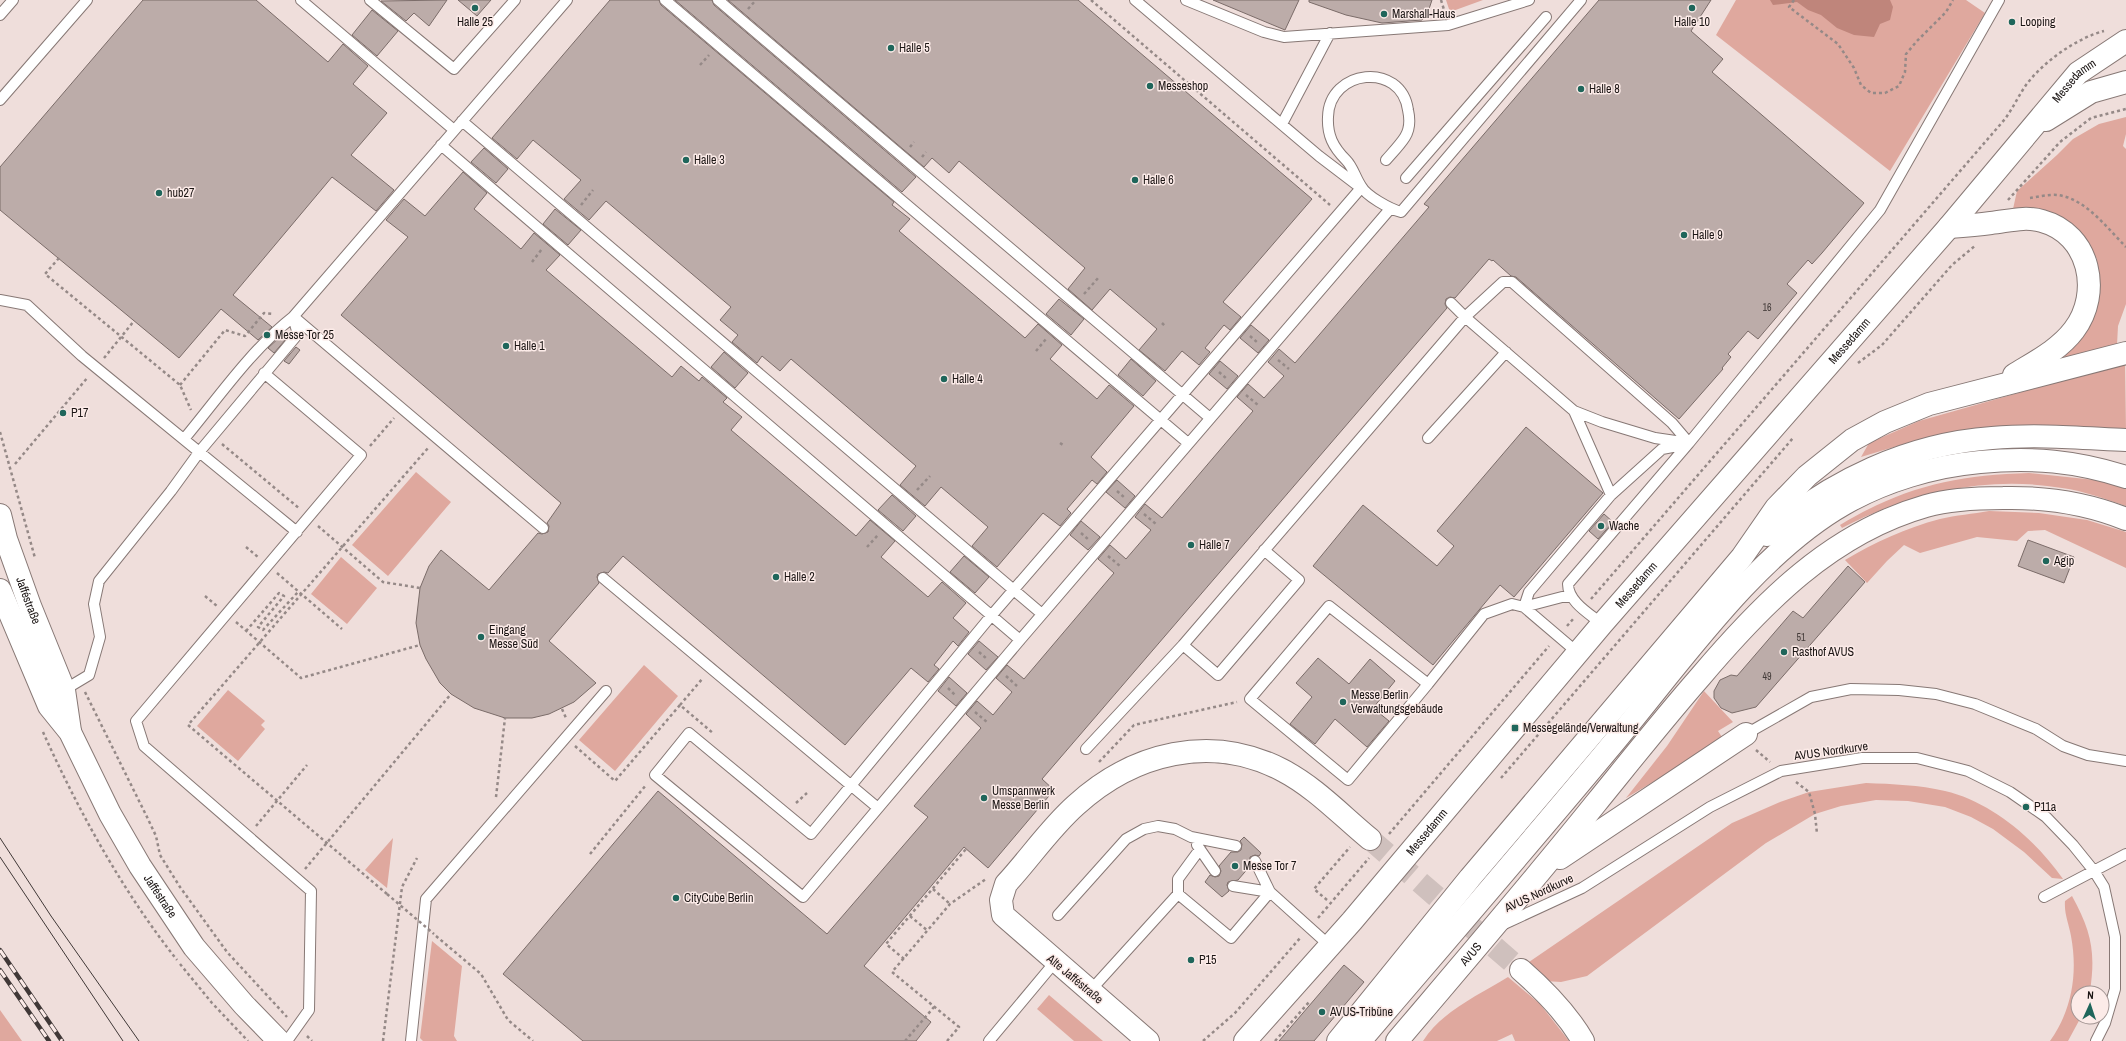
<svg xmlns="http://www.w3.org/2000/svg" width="2126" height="1041" font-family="'Archivo Narrow',sans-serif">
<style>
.green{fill:#dfa89e}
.water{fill:#bf857b}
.building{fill:#bcaca9;stroke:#7b6c69}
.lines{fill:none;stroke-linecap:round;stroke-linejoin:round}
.secondary-tunnel{stroke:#cfc0bd;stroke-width:22;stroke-dasharray:22 11;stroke-linecap:butt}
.lane-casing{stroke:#877875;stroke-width:12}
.secondary-casing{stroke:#877875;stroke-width:24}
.highway-casing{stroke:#877875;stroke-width:24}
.path{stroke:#958987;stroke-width:2.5;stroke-dasharray:3 3;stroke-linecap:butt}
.lane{stroke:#fff;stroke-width:10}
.secondary{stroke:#fff;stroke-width:22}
.highway{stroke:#fff;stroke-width:22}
.tram{stroke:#403837;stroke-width:1}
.rail-casing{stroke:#403837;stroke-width:4.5}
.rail{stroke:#fcebe8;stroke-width:3;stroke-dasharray:9;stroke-linecap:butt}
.path-bridge{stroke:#958987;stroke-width:2.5;stroke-dasharray:3 3;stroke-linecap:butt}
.poi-dot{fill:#1f665b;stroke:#fcebe8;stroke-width:1.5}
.labels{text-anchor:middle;stroke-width:3;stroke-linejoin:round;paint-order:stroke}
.number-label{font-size:10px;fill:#433b39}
.poi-label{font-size:12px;fill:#1b1514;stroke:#fcebe8;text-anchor:start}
.street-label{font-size:12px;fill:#1b1514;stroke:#fcebe8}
</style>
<rect width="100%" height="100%" fill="#efdedb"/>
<path class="green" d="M1446,0H1483L1450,12Z
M1736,0H1966L1985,13L1890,171L1716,35Z
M2126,117V134L2123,146L2126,149V304L2118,326L2117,345L2051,363L2099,291L2097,259L2083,237L2013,209L2017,191L2057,155L2073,139L2099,124Z
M2125,363L2126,431C2072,429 2015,421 1962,430C1927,436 1894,447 1861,457L1869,443L1919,421Z
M416,472L451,502L388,576L352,545Z
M2029,473L2095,480L2126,488V506C2105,499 2084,491 2062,488C1986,475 1909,493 1842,528L1840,525C1903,487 1956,475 2029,473Z
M1989,511L2039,513L2087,520L2126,532V568L2045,530L2028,531L2017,541L1977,537L1920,553L1904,545L1887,561L1867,583L1845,560C1875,542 1906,528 1940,519C1956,515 1973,514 1989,511Z
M341,557L377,588L347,624L311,594Z
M644,665L678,696L615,771L579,740Z
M228,690L265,721L261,725L265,729L238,761L197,726Z
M1704,691L1733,722L1718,731L1724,740L1626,798L1667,746Z
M1866,783C1893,784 1919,785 1945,791C1992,802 2036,840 2063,879L2052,878L2024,852L1993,829L1971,817L1945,807L1908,801L1876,800L1841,806L1815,814L1766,843L1587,976L1561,982L1545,981L1529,962L1732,823L1780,802L1809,792Z
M393,838L387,888L365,870Z
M2072,896C2091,931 2096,951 2090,991V993H2078V1017H2081L2068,1041H2050C2072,1010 2078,974 2071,936C2069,924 2064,914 2065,901Z
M432,941L462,966L454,1036L457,1041H423L420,1038Z
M1508,977L1540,1004L1569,1041H1515L1512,1034L1497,1041H1423C1442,1011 1479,995 1508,977Z
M1049,995L1103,1041H1074L1037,1009Z
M0,1010L22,1041H0Z"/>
<path class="water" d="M1770,0H1890L1893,7L1890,20L1880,24L1874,37L1854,35L1837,28L1821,15L1808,10L1797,2L1773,5Z"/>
<path class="building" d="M143,0H256L328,62L343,44L368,66L353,84L387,113L351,155L394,190L376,211L332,177L233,295L272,327L258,340L221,309L179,358L0,210V167Z
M447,0L429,26L414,13L406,21L381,1Z
M458,0H491L477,16Z
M610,0H659L661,5L894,202L892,205L910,219L899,231L1025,338L1038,324L1062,345L1050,359L1097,399L1109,385L1134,406L1091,457L1107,472L1097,484L1092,480L1067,509L1071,513L1060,526L1043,513L997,567L972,546L988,527L941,487L925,506L900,485L916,466L791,359L780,371L762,356L757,363L732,342L738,335L720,320L731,307L606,201L589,220L564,199L581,180L533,140L517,159L492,138Z
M675,0H712L714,5L916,177L902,192Z
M728,0H1078L1312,199L1223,302L1241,317L1230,330L1224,325L1205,348L1210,352L1199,365L1182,351L1165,371L1139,350L1157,329L1110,289L1092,310L1068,289L1085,268L959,161L949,173L932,158L924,167Z
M1213,0H1299L1285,30Z
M1309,0H1432L1428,12L1422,20L1382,23L1346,15L1309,2Z
M1599,0H1711L1691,31L1723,59L1712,72L1864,203L1822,253L1812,264L1808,260L1787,284L1797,293L1758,339L1748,331L1728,354L1731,357L1722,368L1723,369L1679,419L1516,277L1511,276L1493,260L1492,261L1489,259L1455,298L1450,297L1446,299L1445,304L1447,308L1042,779L1054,790L988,868L964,847L864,966L931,1022L916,1041H583L503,974L658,791L827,934L928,817L914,806L981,728L966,714L977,701L993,715L1012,692L996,678L1007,665L1024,679L1114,573L1098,559L1110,545L1126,559L1151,530L1135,517L1145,504L1162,518L1253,411L1237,397L1248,384L1264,398L1284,376L1268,362L1279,349L1295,363L1429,207L1424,204Z
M372,10L398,31L377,56L352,35Z
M484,148L508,169L496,183L471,162Z
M463,172L487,193L474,209L521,249L534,233L560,255L546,270L672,377L681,366L699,381L702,377L727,398L723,402L742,417L731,430L856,536L870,520L895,541L881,557L928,597L942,582L966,603L953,618L969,632L958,646L953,641L934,665L939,669L928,682L911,668L845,745L623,556L608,573L604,572L598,574L597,577L599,583L549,641L596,683L574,702L549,714L532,718H505L474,708L451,694L440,683L426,659L420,645L416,623L420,588L429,566L441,550L489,590L538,533L542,534L548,532L549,526L547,523L561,503L341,315L408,237L386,220L404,199L425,216Z
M555,209L581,230L568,245L543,224Z
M1059,299L1084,319L1071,335L1046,314Z
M1251,325L1269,340L1258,353L1240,338Z
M282,335L286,339L274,353L268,348Z
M296,347L300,350L289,364L284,361Z
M724,352L748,373L735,388L711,367Z
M1131,359L1156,381L1143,396L1118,375Z
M1220,361L1238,376L1227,389L1209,374Z
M1526,427L1603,493L1514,597L1500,585L1433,665L1313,566L1363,505L1437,566L1454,546L1437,531Z
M1117,480L1135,496L1125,508L1106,492Z
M892,495L916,516L903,531L878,510Z
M1604,514L1613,522L1598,539L1589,531Z
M1081,521L1100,537L1088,550L1070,535Z
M2028,540L2074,557L2064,583L2018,566Z
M964,556L989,577L975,593L950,572Z
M1848,566L1865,582L1756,707L1732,713L1721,708L1714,698V691L1720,680L1731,675L1737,676L1793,611L1803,618Z
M979,641L998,657L986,670L968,654Z
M1318,658L1349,684L1370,659L1395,681L1373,708L1389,721L1367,747L1335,719L1315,744L1290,724L1312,697L1296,683Z
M949,677L967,693L956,706L938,691Z
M1244,837L1261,853L1259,856L1255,855L1250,857V866L1238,880L1228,882L1227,885L1229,891L1222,897L1205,882L1210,875L1215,877L1219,876L1221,871L1219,866L1231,852H1238L1241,850L1242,844L1240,841Z
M1344,965L1364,982L1314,1041H1279Z"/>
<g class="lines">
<path class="secondary-tunnel" d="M1370,839L1521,970"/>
<defs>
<path id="lane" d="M301,0L454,130
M370,0L454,69L515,0
M665,0L1188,443
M718,0L1210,418
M1135,0L1319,156L1361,188L991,616L811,834L689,733L655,775L803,897L1020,640L1390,209
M1186,0L1264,32L1284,37L1448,25L1529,0
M0,15L13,0
M0,100L87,0
M462,121L1042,614
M1282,124L1330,33
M441,145L1020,640
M1386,160C1392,153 1400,145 1405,137C1410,129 1410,119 1408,110C1401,61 1329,69 1328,117C1327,135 1333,147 1346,160C1353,167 1355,177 1361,186C1366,196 1390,209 1401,212L1581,0
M1406,178L1546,17
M0,300L27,305L82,356L297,532
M1451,303L1465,317L1503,282H1512L1672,423L1689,443
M294,317L543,528
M264,373L361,455L136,721L144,746L311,891L309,1010L287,1041
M1574,411L1611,495
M1428,438L1506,352
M184,439C219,397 250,351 293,317L567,0
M603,578L878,808
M1524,607L1529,592L1611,495L1662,449L1683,445
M1524,607L1578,653
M1602,624C1590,614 1568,602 1568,584L1689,443L1880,210L1999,0
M1183,645L1218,675L1299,580L1264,550
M1428,684L1348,780L1250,699L1329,606L1428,684L1484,614L1512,604L1524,607L1562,597H1571
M64,690L89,675L100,637L94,604L99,581L171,491L200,451L298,334L293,317
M1746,734L1811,697L1851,689L1899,690L1936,694L1975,704L2036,729L2063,746L2088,755L2126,761
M1086,749L1183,645L1465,317L1574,411L1602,422L1655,438L1689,443
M1197,845L1215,871
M1255,861L1270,892L1330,946
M1233,886L1270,892
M1178,894V879L1200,849
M2044,897L2126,854
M1058,915L1126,839L1144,829L1158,826L1175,829L1191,837L1236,846
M1502,925L1582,888L1710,807L1781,771L1862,758H1917L1968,771L2010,792L2046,817L2073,845L2094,871L2104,887L2115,937V989L2105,1023L2096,1041
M1090,991L1178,894L1231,938L1270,892
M411,1041L426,899L606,691
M989,1041L1055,962"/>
<g id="secondary">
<path d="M2046,120L2091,92L2126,82"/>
<path id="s1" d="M0,515L6,539L30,606L64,690L70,731"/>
<path id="s2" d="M0,590L49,706L70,732L110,814L140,866L194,947L244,1005L279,1041"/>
<path d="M1521,970C1545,991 1567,1013 1583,1041"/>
<path d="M1148,1041L1003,915L1001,900L1006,884C1030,858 1050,828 1076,805C1133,753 1211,733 1282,770C1315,787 1342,816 1370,839"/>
<path id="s3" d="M1245,1041L1352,921L1602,624L1949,227L2078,73L2126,41"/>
</g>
<g id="highway">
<path d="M1949,227C1963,226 1977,225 1991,223C2009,221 2025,216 2042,221C2090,234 2102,293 2074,330C2059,350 2035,362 2014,375"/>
<path d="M1767,535C1831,481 1908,444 1992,438C2037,434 2082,438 2126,440"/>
<path d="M1560,858L1746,734"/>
<path d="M1338,1041L1470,878L1742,557L1776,508L1807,476L1852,440L1885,422L1929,404L2126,353"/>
<path d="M1360,1041C1442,945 1524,850 1605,753C1674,672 1751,557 1844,504C1884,481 1934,466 1980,462C2032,457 2076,461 2126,477"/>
<path id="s4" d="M1397,1041C1464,962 1531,884 1596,803C1631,760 1665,717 1701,676C1763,603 1831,533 1926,506C1950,499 1977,498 2003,498C2045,497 2086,503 2126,519"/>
</g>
</defs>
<use href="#lane" class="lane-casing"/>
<use href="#secondary" class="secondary-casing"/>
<use href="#highway" class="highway-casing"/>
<path class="path" d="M1091,0L1330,205
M1441,0L1445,13
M1794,0L1789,7L1838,44L1854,68L1861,85L1871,93H1885L1899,86L1905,72L1906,54L1917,41L1946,12L1953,0
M748,9L756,0
M700,65L709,55
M910,147L914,142
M922,157L926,152
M2030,198C2038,197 2049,194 2058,195C2086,199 2107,228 2126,247
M2008,200L2060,142L2091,118L2126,109
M581,205L593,190
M59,258L45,274L180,385L191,410
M532,262L542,249
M1084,294L1099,277
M1162,323L1165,326
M1250,336L1258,343
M1036,351L1046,339
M104,358L134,321
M1278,360L1289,369
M1858,363L1882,345L1952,265L1976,245
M1219,372L1227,379
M180,385L225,330L245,336L264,313L274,314
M1246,395L1258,405
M0,432L35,558
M1060,443L1063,445
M222,444L300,509
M370,446L394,418
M15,464L88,377
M917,490L930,476
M1117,491L1125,498
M1144,514L1156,524
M318,526L383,582L420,588
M1081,533L1089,540
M246,547L258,557
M867,547L878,535
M1108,556L1120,566
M277,573L342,629
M205,596L217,606
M1591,599L2005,119C2013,108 2019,95 2026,85C2044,61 2077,38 2104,31
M236,622L301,678L420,645
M1567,626L1574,618
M246,631L279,593L284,596L258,627L263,630L298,592
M979,652L987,659
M1006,676L1017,686
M948,688L956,696
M85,692L147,817L156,836L160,855L180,887L227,952L287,1017
M680,705L703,678
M562,709L566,718
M975,712L987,722
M43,732C78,810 123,892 177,960
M575,746L615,781L680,705L714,734
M1756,750L1770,762
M1099,762L1134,725L1237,702
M1501,778L1793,438
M1796,782L1809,792L1815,814L1817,834
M496,797L505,718
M796,803L807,793
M256,826L307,765
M1389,834L1549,646
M590,854L646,785
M305,869L451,694
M933,889L950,904
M387,894L188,725L428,448
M1327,900L1314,889L1350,847
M910,916L928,931
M1318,918L1369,858
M436,936L481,974L508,1020L533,1041
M904,959L886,944L966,849
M180,964L212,1003L248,1041
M307,1036L312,1041
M383,1041L402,887L417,858
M905,1041L934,1007
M947,1041L959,1027L892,972L950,904L986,879
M1203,1041L1235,1013L1301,937
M1275,1041L1309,1002"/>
<use href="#lane" class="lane"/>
<use href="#secondary" class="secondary"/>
<use href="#highway" class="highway"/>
<path class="tram" d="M0,838L51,916L139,1041
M0,857L123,1041"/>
<defs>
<path id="rail" d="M0,950L62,1041
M0,970L49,1041"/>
</defs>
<use href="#rail" class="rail-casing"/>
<use href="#rail" class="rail"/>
<path class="path-bridge" d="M387,894L434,934"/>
</g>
<g class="poi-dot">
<circle cx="475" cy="8" r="4"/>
<circle cx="1692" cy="8" r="4"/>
<circle cx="1384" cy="14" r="4"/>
<circle cx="2012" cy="22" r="4"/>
<circle cx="891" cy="48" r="4"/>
<circle cx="1150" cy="86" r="4"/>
<circle cx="1581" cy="89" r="4"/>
<circle cx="686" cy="160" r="4"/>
<circle cx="1135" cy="180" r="4"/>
<circle cx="159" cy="193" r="4"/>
<circle cx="1684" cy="235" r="4"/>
<circle cx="267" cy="335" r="4"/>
<circle cx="506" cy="346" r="4"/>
<circle cx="944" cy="379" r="4"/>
<circle cx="63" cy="413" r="4"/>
<circle cx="1601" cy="526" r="4"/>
<circle cx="1191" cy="545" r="4"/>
<circle cx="2046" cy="561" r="4"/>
<circle cx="776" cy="577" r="4"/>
<circle cx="481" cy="637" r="4"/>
<circle cx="1784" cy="652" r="4"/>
<circle cx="1343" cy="702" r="4"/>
<rect x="1511" y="724" width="8" height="8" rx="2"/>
<circle cx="984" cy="798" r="4"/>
<circle cx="2026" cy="807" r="4"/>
<circle cx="1235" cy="866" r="4"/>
<circle cx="676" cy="898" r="4"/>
<circle cx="1191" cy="960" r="4"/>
<circle cx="1322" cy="1012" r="4"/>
</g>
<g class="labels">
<g class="number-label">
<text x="1767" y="311">16</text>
<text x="1801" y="641">51</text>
<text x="1767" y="680">49</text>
</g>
<g class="poi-label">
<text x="1392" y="18">Marshall-Haus</text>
<text x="475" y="26" text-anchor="middle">Halle 25</text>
<text x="1692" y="26" text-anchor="middle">Halle 10</text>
<text x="2020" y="26">Looping</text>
<text x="899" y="52">Halle 5</text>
<text x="1158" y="90">Messeshop</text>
<text x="1589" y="93">Halle 8</text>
<text x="694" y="164">Halle 3</text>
<text x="1143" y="184">Halle 6</text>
<text x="167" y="197">hub27</text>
<text x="1692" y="239">Halle 9</text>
<text x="275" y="339">Messe Tor 25</text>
<text x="514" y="350">Halle 1</text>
<text x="952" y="383">Halle 4</text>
<text x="71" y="417">P17</text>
<text x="1609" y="530">Wache</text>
<text x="1199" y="549">Halle 7</text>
<text x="2054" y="565">Agip</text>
<text x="784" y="581">Halle 2</text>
<text x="489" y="634">Eingang<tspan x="489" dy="14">Messe Süd</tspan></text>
<text x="1792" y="656">Rasthof AVUS</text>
<text x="1351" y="699">Messe Berlin<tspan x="1351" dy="14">Verwaltungsgebäude</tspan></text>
<text x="1523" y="732">Messegelände/Verwaltung</text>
<text x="992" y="795">Umspannwerk<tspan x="992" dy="14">Messe Berlin</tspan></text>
<text x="2034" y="811">P11a</text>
<text x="1243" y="870">Messe Tor 7</text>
<text x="684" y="902">CityCube Berlin</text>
<text x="1199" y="964">P15</text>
<text x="1330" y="1016">AVUS-Tribüne</text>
</g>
<g class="street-label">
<text dy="4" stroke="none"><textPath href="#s3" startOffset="1269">Messedamm</textPath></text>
<text dy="4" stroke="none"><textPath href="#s3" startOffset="925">Messedamm</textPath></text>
<text dy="4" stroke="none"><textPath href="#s3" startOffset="601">Messedamm</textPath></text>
<text dy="4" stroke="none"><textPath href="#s1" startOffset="90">Jafféstraße</textPath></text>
<text transform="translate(1831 751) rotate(-8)" y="4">AVUS Nordkurve</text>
<text dy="4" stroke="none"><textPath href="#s3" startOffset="277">Messedamm</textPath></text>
<text transform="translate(1539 893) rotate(-25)" y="4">AVUS Nordkurve</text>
<text dy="4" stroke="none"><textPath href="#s2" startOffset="347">Jafféstraße</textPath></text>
<text dy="4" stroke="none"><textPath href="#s4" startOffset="114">AVUS</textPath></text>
<text transform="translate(1075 979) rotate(40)" y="4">Alte Jafféstraße</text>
</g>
</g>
<g transform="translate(2090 1005) rotate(3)"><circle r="19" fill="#fcebe8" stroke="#a29593"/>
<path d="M0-3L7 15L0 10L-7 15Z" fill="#1f665b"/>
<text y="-6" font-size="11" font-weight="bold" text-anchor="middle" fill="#1b1514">N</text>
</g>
</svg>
